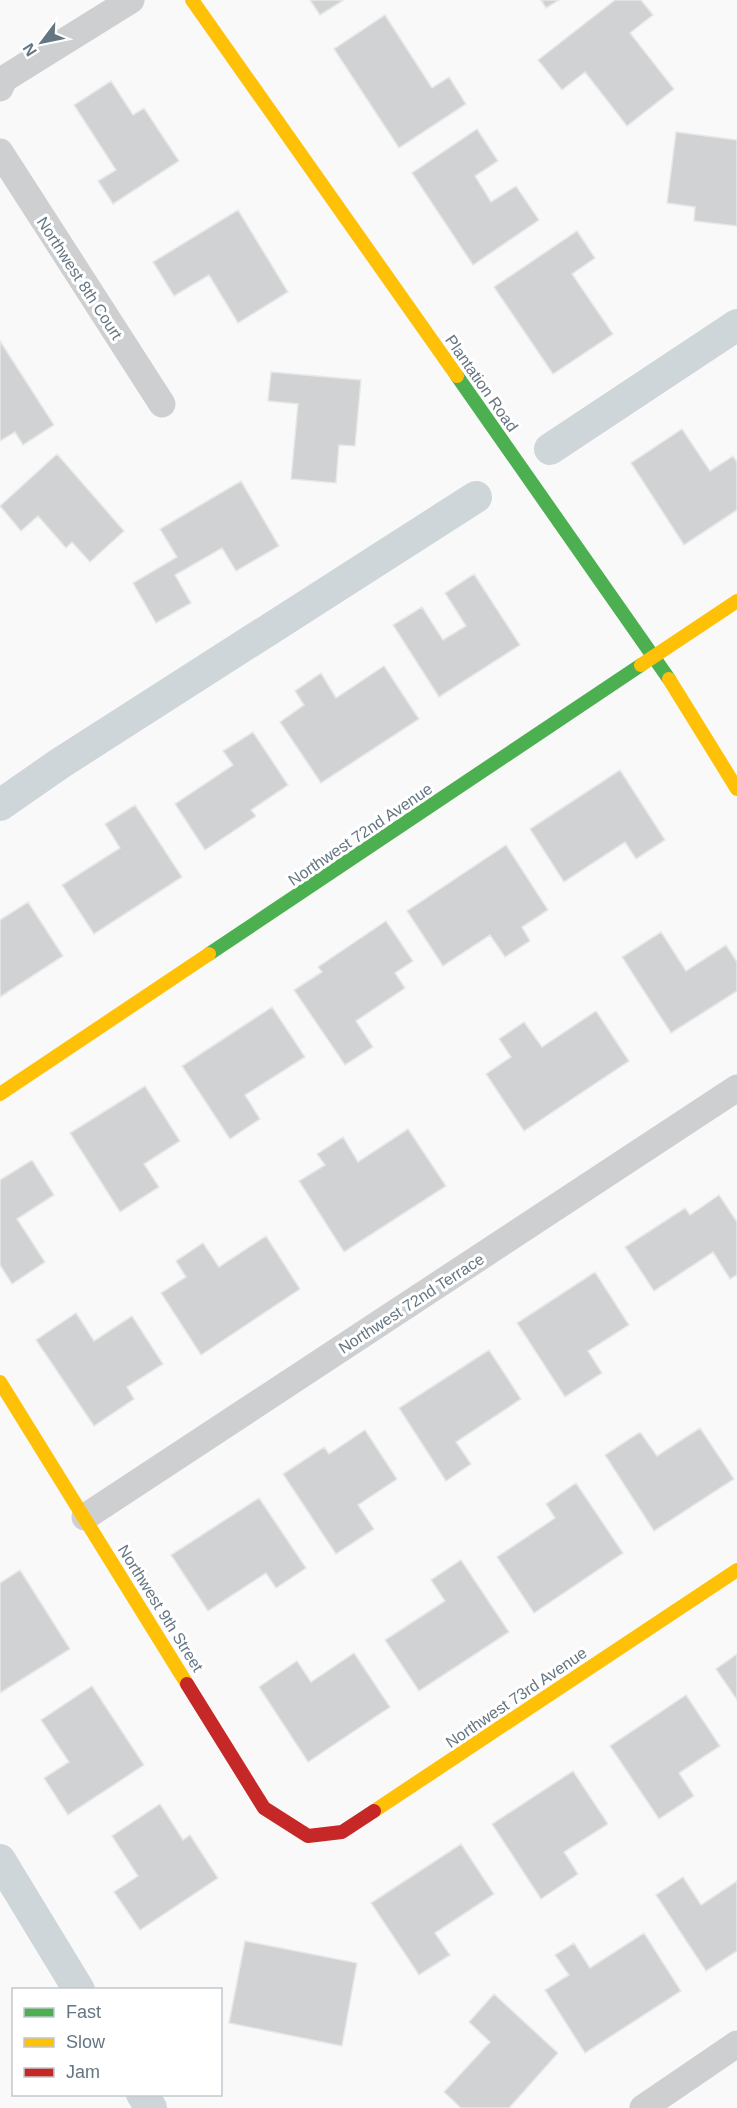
<svg xmlns="http://www.w3.org/2000/svg" width="737" height="2108" font-family="Helvetica,sans-serif">
<style>
.lines{fill:none;stroke-linecap:round;stroke-linejoin:round}
.canal{stroke:#ced6d9;stroke-width:32}
.building{fill:#d0d2d3;stroke:#e8e8e8;stroke-width:1.5}
.street{stroke:#cecfd0;stroke-width:27}
.fast{stroke:#4caf50;stroke-width:14}
.slow{stroke:#ffc107;stroke-width:14}
.jam{stroke:#c62828;stroke-width:14}
.labels{text-anchor:middle;stroke-width:6;stroke-linejoin:round;paint-order:stroke}
.street-label{font-size:16px;fill:#657683;stroke:#fff}
</style>
<rect width="100%" height="100%" fill="#f9f9f9"/>
<g class="lines">
<path class="canal" d="M550,449L737,325
M0,805L59,764L476,497
M0,1860L79,1990
M142,2094L151,2108"/>
</g>
<path class="building" d="M310,0H344L320,15Z
M541,0H559L546,8Z
M615,0H641L653,15L630,33L674,89L627,126L585,72L562,90L538,60Z
M385,15L432,88L449,77L466,104L399,148L334,49Z
M111,81L133,115L144,108L179,161L113,204L98,181L116,170L74,105Z
M477,129L498,161L475,176L491,202L516,186L539,220L473,265L412,173Z
M676,132L737,140V226L694,221L695,207L667,203Z
M238,210L288,292L238,323L209,275L174,296L153,262Z
M577,231L595,258L572,274L613,334L553,374L494,287Z
M0,341L54,425L23,445L15,432L0,441Z
M271,372L361,380L355,446L339,445L336,483L291,479L298,404L268,401Z
M682,429L710,471L733,456L737,462V510L684,545L631,463Z
M57,454L124,531L90,562L72,542L66,548L38,516L21,531L0,506Z
M241,481L279,546L236,571L222,548L175,575L191,603L156,623L133,583L177,557L160,529Z
M474,574L520,645L439,697L393,625L422,607L443,640L466,626L445,593Z
M384,666L419,719L321,783L280,722L304,705L295,691L321,673L336,698Z
M253,732L288,785L251,810L256,816L205,850L175,804L233,765L223,751Z
M620,770L665,840L636,859L625,842L564,882L530,829Z
M135,805L182,877L94,934L62,885L120,848L105,824Z
M506,845L548,910L522,927L530,941L505,957L490,935L443,966L407,911Z
M28,902L63,956L0,997V920Z
M386,921L413,961L395,973L405,988L356,1021L373,1047L345,1065L294,990L322,972L318,967Z
M661,932L686,971L726,945L737,962V991L671,1033L622,957Z
M272,1007L305,1057L245,1095L260,1119L230,1139L182,1066Z
M596,1011L629,1061L524,1131L486,1074L511,1057L499,1039L524,1022L542,1047Z
M145,1086L180,1141L144,1164L159,1187L120,1212L70,1133Z
M408,1129L446,1186L344,1252L299,1181L325,1165L317,1154L343,1137L358,1162Z
M32,1160L54,1195L17,1219L45,1262L12,1284L0,1265V1180Z
M719,1195L737,1222V1275L730,1279L713,1252L654,1291L625,1247L685,1208L690,1215Z
M266,1236L300,1289L201,1355L161,1293L186,1277L176,1261L203,1243L219,1267Z
M595,1272L629,1325L588,1351L602,1373L565,1397L517,1323Z
M76,1313L94,1341L132,1316L163,1364L127,1387L134,1399L94,1426L36,1340Z
M489,1350L521,1399L456,1442L471,1464L446,1481L399,1408Z
M700,1428L734,1479L654,1531L605,1455L640,1432L657,1456Z
M365,1430L397,1479L358,1505L374,1529L336,1554L283,1474L324,1447L329,1454Z
M576,1483L623,1553L534,1613L497,1557L555,1518L546,1504Z
M259,1498L306,1568L276,1588L266,1573L208,1611L171,1555Z
M461,1560L509,1632L419,1691L385,1640L445,1601L431,1580Z
M20,1570L70,1649L0,1693V1583Z
M354,1653L390,1707L308,1762L259,1687L297,1661L311,1682Z
M737,1654V1700L716,1669Z
M92,1686L144,1765L68,1815L44,1778L69,1762L41,1720Z
M686,1695L720,1746L679,1773L694,1796L659,1819L610,1746Z
M573,1771L608,1824L564,1852L578,1874L541,1899L492,1824Z
M160,1804L183,1840L190,1835L218,1878L140,1930L114,1892L138,1876L112,1836Z
M461,1844L494,1894L435,1933L450,1955L419,1975L371,1903Z
M683,1877L701,1905L737,1881V1951L706,1971L656,1895Z
M644,1933L681,1991L585,2053L545,1990L569,1975L555,1955L574,1943L590,1968Z
M245,1941L357,1963L342,2046L229,2023Z
M494,1994L558,2053L509,2108H461L444,2092L490,2042L469,2022Z"/>
<g class="lines">
<path class="street" d="M0,88L4,79L131,0
M0,152L162,404
M85,1517L737,1088
M643,2108L737,2044"/>
<path class="fast" d="M457,376L669,679
M209,954L641,665"/>
<path class="slow" d="M192,0L457,376
M641,665L737,601
M669,679L737,789
M0,1094L209,954
M0,1382L187,1684
M374,1811L737,1570"/>
<path class="jam" d="M187,1684L264,1808L308,1836L342,1832L374,1811"/>
</g>
<g class="labels">
<g class="street-label">
<text transform="translate(80 278) rotate(57)" y="6">Northwest 8th Court</text>
<text transform="translate(482 383) rotate(55)" y="6">Plantation Road</text>
<text transform="translate(360 834) rotate(-34)" y="6">Northwest 72nd Avenue</text>
<text transform="translate(411 1303) rotate(-33)" y="6">Northwest 72nd Terrace</text>
<text transform="translate(161 1608) rotate(58)" y="6">Northwest 9th Street</text>
<text transform="translate(516 1697) rotate(-34)" y="6">Northwest 73rd Avenue</text>
</g>
</g>
<rect x="12" y="1988" width="210" height="108" fill="#ffffff" stroke="#c1c8cd" stroke-width="1.5"/>
<rect x="24" y="2008" width="30" height="9" fill="#4caf50" stroke="#c1c8cd" stroke-width="1.5"/>
<text x="66" y="2018" font-size="18" fill="#657683">Fast</text>
<rect x="24" y="2038" width="30" height="9" fill="#ffc107" stroke="#c1c8cd" stroke-width="1.5"/>
<text x="66" y="2048" font-size="18" fill="#657683">Slow</text>
<rect x="24" y="2068" width="30" height="9" fill="#c62828" stroke="#c1c8cd" stroke-width="1.5"/>
<text x="66" y="2078" font-size="18" fill="#657683">Jam</text>
<g transform="translate(42 42) rotate(238)" stroke="#ffffff" stroke-width="4.5" paint-order="stroke">
<path d="M0-4.5L10 22L0 15L-10 22Z" fill="#657683"/>
<text y="-9" font-size="16" font-weight="bold" text-anchor="middle" fill="#657683">N</text>
</g>
</svg>
